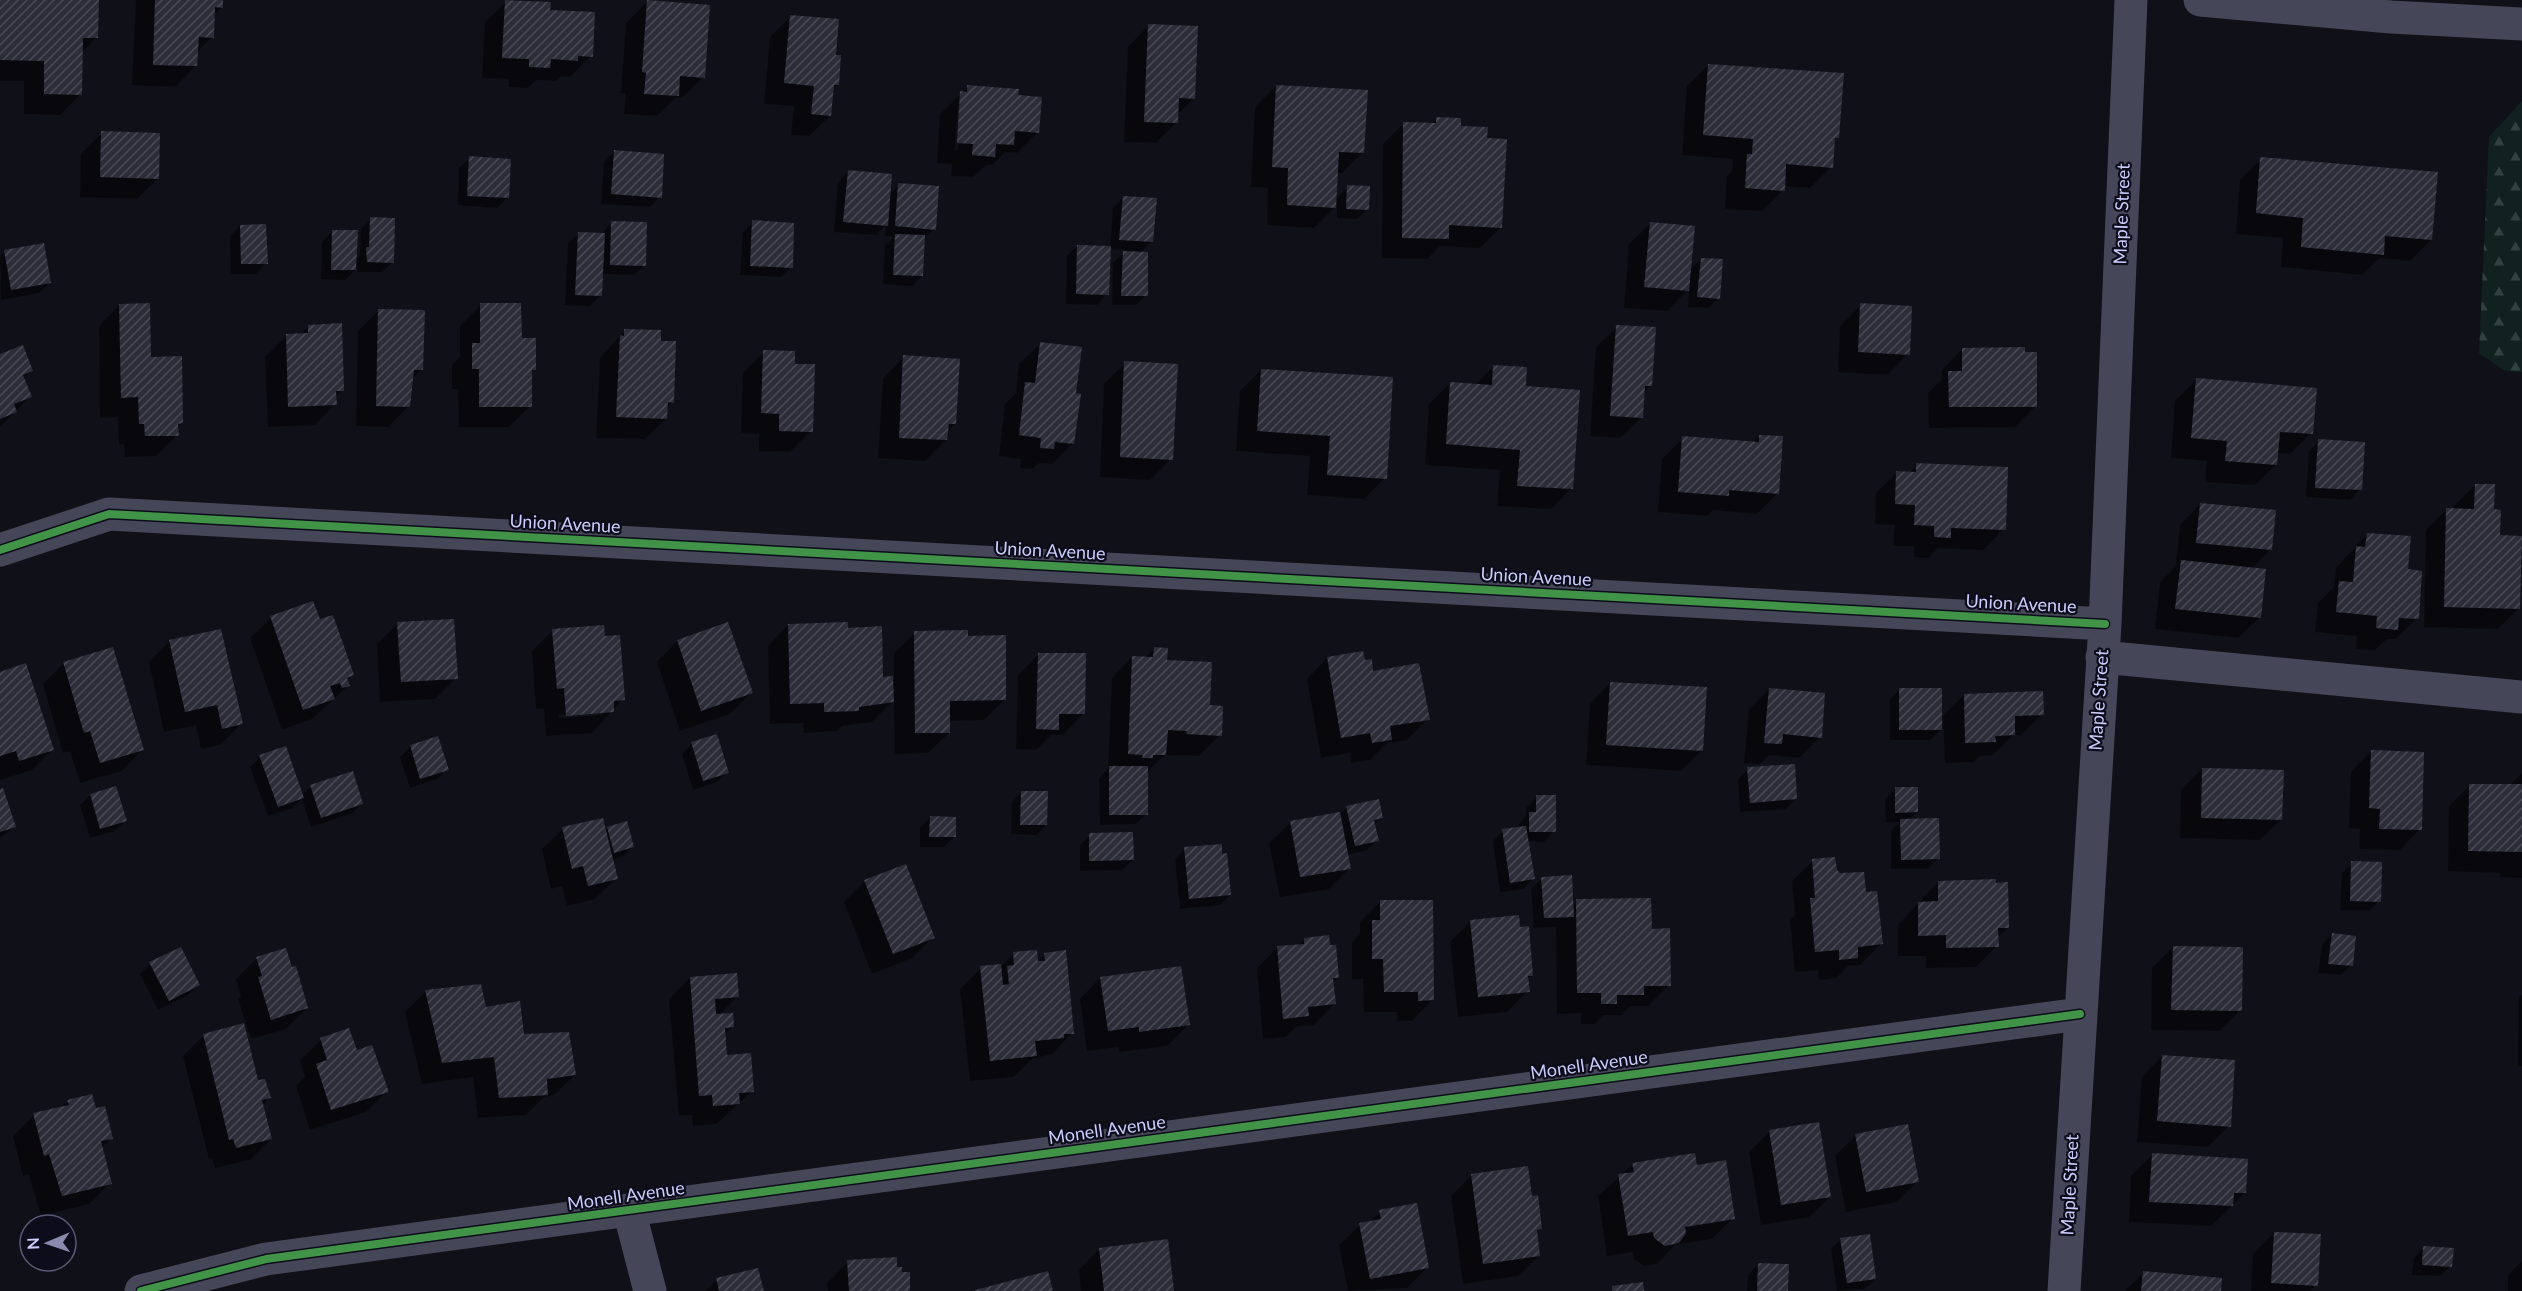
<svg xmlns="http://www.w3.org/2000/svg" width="2522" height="1291" font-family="Lato,sans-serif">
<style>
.forest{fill:url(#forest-firs)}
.shadow{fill:#0007;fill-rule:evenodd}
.building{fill:url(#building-hatch)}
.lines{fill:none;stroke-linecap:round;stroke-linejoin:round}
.minor{stroke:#454657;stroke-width:33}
.cycleway-casing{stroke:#0c0c1b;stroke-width:11}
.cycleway{stroke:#419447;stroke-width:8}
.labels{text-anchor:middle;stroke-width:4.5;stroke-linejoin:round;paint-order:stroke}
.street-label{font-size:18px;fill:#caccfb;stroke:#0c0c1b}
</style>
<defs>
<pattern id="forest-firs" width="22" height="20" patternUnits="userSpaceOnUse" patternTransform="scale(1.5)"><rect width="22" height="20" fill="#10211f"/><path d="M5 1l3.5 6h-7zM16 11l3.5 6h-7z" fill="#314040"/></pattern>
<pattern id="building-hatch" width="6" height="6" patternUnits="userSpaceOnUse" patternTransform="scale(1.5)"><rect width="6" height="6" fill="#2d2d3a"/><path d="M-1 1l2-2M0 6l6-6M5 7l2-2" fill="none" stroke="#4a4a57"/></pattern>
</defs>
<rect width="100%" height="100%" fill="#101018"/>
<path class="forest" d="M2522,101V372L2505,371L2479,353L2489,137Z"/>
<path class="shadow" d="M0,0H97L96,38L82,52L81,94L60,115L24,114V81H0Z
M136,0H222V7L213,16L212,37L196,53V66L175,87L132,85Z
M506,2L549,11L591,56L570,77L561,76L556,81L536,80L528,88L509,87V79L482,78L485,22Z
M647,2L703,77L682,98H675L657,116L624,114L626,93H621L626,23Z
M791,16L834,57L837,85L832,90L830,116L809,136L791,135L794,106L764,104L770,37Z
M1148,26L1194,98L1177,115V122L1156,143L1124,142L1128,47Z
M1708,65L1837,138L1833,141L1831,167L1810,188L1783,186V190L1762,211L1725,209L1727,176L1732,171L1733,159L1682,155L1687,86Z
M1276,86L1363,152L1342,173H1337L1335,200L1348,187L1368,209L1357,219L1337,218V205L1314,228L1267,225L1268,188L1251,187L1255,107Z
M968,87L1017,97L1038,132L1017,153L1005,152L992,165H986L973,177L951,176L952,164L937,163L940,114ZM958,106H961L958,150H955Z
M1437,119L1486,139L1501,227L1480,248L1440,246L1427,259L1382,258L1383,144L1404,123L1431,124Z
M102,133L158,178L137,199L80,197L81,154Z
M614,152L660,197L650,207L601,204L604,162Z
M470,158L507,198L497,208L458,205L459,168Z
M2261,159L2431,240L2410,261L2379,258L2362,275L2281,267L2283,238L2236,234L2240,180Z
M848,172L889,194L899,185L934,229L924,239L922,276L912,286L883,284L885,245L894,237L885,236L886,225L876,235L834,232L838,182Z
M1123,197L1152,241L1140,253L1146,295L1136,305H1112L1113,263L1126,250L1109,249L1107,294L1097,305L1066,304L1067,256L1077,246L1110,247L1113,208Z
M371,219L393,262L382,272H357V268L345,280L321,279L322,242L332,231L355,260L360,255L361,229Z
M753,222L791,267L781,277L740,275L743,232Z
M611,223L645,265L634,275L601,274L600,296L590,306L565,305L568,243L579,233L601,235Z
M1650,224L1689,271L1701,259L1719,298L1708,308L1688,307L1689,289L1667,311L1624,308L1629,244Z
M240,226L266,263L256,274H231L230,236Z
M4,252L50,283L39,293L1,300L0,256Z
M119,305L182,423L177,428V435L156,456L125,457L124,444L119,445L118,417L100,418L99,326Z
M481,305L520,339L534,370L530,374V406L509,427H459L458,389H452V365L460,357V326Z
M1861,305L1908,354L1887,375L1838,372L1840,326Z
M378,311L422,369L412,379L409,406L388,427L356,426L358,331Z
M309,326L343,390L335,397V404L315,425L268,427L265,357L286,336L299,335Z
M1617,327L1650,386L1643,393L1641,418L1620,438L1590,436L1596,347Z
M625,330L659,342L672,402L666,408V419L645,439L596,438L600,358Z
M1040,344L1075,394L1073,443L1052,464L1039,463L1032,469L1020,468L1021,459L999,456L1005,404L1016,393L1019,364Z
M1962,349L2023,354L2036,406L2015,427L1929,428L1928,393L1942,379V370Z
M764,352L793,365L811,431L790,452L759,451V434L741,433L743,373Z
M0,355L31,371L23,379L30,397L0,427Z
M904,357L955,424L946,432V440L925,461L878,458L883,378Z
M1125,363L1171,459L1150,480L1100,477L1104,384Z
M1494,366L1524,387L1572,488L1551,509L1497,506L1500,470L1425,465L1429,404L1450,383L1475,385Z
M1261,370L1385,478L1364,499L1307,495L1310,456L1236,451L1240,391Z
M2196,380L2311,433L2290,454L2277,453L2276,465L2255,485L2205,482L2207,461L2171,458L2175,401Z
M1760,436L1778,493L1757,514L1713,510L1707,516L1658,512L1662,459L1683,438L1752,443Z
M2319,441L2360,490L2350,500L2306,497L2309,451Z
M1917,465L2004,529L1983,550L1938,548L1928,558L1914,557V546H1893L1895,525L1875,524L1876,493L1897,472L1909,473Z
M2475,485L2493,511L2519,608L2498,629L2424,627L2426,530L2447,509L2454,510V506Z
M2200,504L2271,549L2251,569L2259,618L2238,638L2155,629L2160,582L2179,563H2176L2180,525Z
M2367,534L2406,570L2417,618L2396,639H2387L2375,650L2356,649L2357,636L2315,632L2318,603L2334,587L2336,568Z
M271,618L319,621L352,675L347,681L348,686L312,719L282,730L250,638Z
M398,623L456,678L435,699L380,702L377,644Z
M727,624L751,693L730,714L680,731L657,662L677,641Z
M788,625L846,629L882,678H894V653L915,633L967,637L1005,699L984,720L949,721V733L928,753L895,754L894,700L872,722L842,726L837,731L804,733L803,723L770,724L768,646Z
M553,630L604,638L623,699L592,733L546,736L544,709H536L532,651ZM605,712L602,715L559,718L558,715Z
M170,641L241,724L220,745L201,749L196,725L164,732L149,662Z
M1154,649L1209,707L1220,735L1199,756L1165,755L1146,773V814L1136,824L1100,825L1099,778L1108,769L1112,678L1132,657L1145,658Z
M1039,654L1083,714L1063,735H1051L1036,750L1016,749L1018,675Z
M1327,658L1363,662L1372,672L1428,719L1407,740L1387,743L1370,760L1351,763L1350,753L1321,758L1307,679Z
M64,663L142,750L122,771L80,783L70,751L63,753L43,684Z
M0,673L53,749L32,770L0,780Z
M1610,683L1702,750L1681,771L1586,765L1590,704Z
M1769,689L1820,737L1799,758L1769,755L1760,764L1744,763L1749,710Z
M1900,689L1941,730L1930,740H1890V699Z
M1964,695L2042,714L2021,735H2013L1993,755L1980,756L1973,762L1945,763L1943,716Z
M437,738L447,769L437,779L410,788L400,757L410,747Z
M692,744L727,772L717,782L693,790L682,754Z
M2371,751L2420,829L2400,850L2359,849L2360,829L2349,828L2351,772Z
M260,757L302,795L311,786L362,804L351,814L311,827L302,799L293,808L268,816L250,767Z
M1748,769L1796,799L1786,809L1740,812L1738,779Z
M2202,769L2281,819L2260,840L2180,838L2181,790Z
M2522,773V878L2500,877V873L2448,871L2449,806L2470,785L2509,786Z
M1896,789L1917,812L1908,821L1938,858L1928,869H1891V831L1900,822L1886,823L1885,799Z
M0,791L14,827L0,838Z
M1022,792L1046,825L1036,835L1011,834L1012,802Z
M90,795L125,821L115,831L90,838L80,805Z
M1537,797L1554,831L1544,842L1527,841L1533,879L1523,889L1500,892L1493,841L1503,830L1519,828V824L1526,816L1527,807Z
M1346,808L1381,817L1374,825L1377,840L1367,850L1347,855L1350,868L1329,889L1280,897L1269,843L1290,823L1339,815Z
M930,817L955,836L944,847H920V828Z
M608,828L632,847L622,857L612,860L616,878L595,899L567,906L562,886L551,889L542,849L563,829L605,831Z
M1090,835L1133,860L1122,870L1080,871V845Z
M1185,849L1221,856L1230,895L1220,905L1180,909L1175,859Z
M1813,861L1835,871L1864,894L1881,944L1860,965L1848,966L1836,978L1819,980L1818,970L1795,972L1790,920L1795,915L1792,881Z
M2352,863L2379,901L2369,911L2340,910L2342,873Z
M1541,879L1572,906L1577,901L1650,930L1669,985L1648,1006H1630L1622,1015H1603L1595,1024H1581V1013L1557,1014L1556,927L1534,928L1531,889Z
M865,881L933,937L912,958L872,974L844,902Z
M1938,882L2008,928L1997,938V946L1976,967L1926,968V956H1898V925Z
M1381,901L1432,1000L1412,1021H1398L1397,1012H1364L1363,979H1352V942L1360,934V922Z
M1471,921L1532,975L1527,980L1528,991L1507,1012L1458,1017L1450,942Z
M2332,934L2351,965L2341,975L2318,973L2322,945Z
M1305,939L1338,977L1332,983L1334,1004L1314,1025L1297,1026L1286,1037L1263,1039L1257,968L1277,948L1298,946Z
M2173,947L2240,1011L2219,1031L2151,1030L2152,968Z
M1014,954L1036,963L1045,954L1072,1033L1052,1054L1032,1059L1014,1077L970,1081L960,989L981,968H999Z
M257,958L307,1008L286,1029L251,1039L238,999L241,996L236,979Z
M150,964L198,985L188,995L158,1010L140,974Z
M690,978L737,997L719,1015L733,1026L724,1035L726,1057L752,1091L717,1124L693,1126L692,1115L679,1116L669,999Z
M1100,978L1188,1025L1167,1046L1119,1052L1118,1047L1087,1051L1080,999Z
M426,991L485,1009L575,1075L554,1095L544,1097L526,1115L478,1118L473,1077L422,1084L405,1012Z
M2522,995V1066H2518L2519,997Z
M204,1035L257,1082L269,1098L262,1105L271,1139L250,1160L215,1168L212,1158L209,1159L183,1056Z
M321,1040L356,1052L387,1091L366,1112L310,1130L296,1086L305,1077L300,1060Z
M2162,1056L2229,1126L2208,1147L2137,1142L2142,1077Z
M68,1102L95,1109L111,1138L101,1148L110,1183L89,1204L41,1216L29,1174L23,1176L13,1136L34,1115L61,1108Z
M1770,1131L1830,1197L1809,1217L1761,1225L1749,1152Z
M1856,1135L1917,1182L1896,1202L1846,1212L1835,1156Z
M2152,1155L2245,1193L2211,1226L2129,1222L2131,1176Z
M1633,1164L1696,1166L1733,1218L1712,1239L1675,1245L1657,1264L1644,1266L1634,1259L1633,1252L1607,1256L1598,1196Z
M1472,1175L1530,1198L1540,1228L1536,1233L1539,1256L1518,1276L1463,1284L1451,1196Z
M1380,1212L1428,1267L1407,1288L1348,1291L1339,1245L1360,1225L1369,1223Z
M2274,1233L2316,1285L2310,1291H2251L2253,1254Z
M1841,1239L1875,1279L1865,1289L1837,1291L1831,1249Z
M2424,1247L2450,1266L2440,1276L2412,1275L2414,1258Z
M1099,1249L1173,1291H1081L1079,1270Z
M2522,1261V1291H2508V1275Z
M848,1262L896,1269L909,1291H828L827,1283Z
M1758,1264L1786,1291H1747L1748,1275Z
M2143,1273L2220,1291H2125Z
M717,1280L762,1291H705Z"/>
<path class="building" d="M0,0H99L98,38H83L82,95L44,94V61L0,60Z
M155,0H223V8L215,7L214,38L199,37L197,66L153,65Z
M505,0L551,2L550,10L595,12L593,57L578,56V61L551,59L550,68L529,67V59L502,58Z
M647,0L710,5L705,78L680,76L679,96L644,94L646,73L642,72Z
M790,15L839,19L836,55H841L839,85H834L831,116L811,114L814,86L784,83Z
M1148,24L1198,26L1195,99L1179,98L1178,123L1144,122Z
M1708,64L1844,73L1839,138H1835L1833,168L1786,164L1785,191L1745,188L1747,154H1752L1753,139L1703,135Z
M967,85L1019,89L1018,95L1042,97L1039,133L1015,131L1014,145L996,144L995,157L972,155L973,144L957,143L960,91L967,92Z
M1276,85L1368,90L1364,153L1339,152L1336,208L1287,205L1288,168L1272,167Z
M1436,117L1461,118V126L1488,127L1487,138L1507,139L1502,228L1449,225V239L1402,238L1403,122L1436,123Z
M101,131L160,133L159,179L100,177Z
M614,150L664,154L662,198L611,194Z
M469,156L511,159L509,198L467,196Z
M2260,157L2438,172L2432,240L2385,236L2384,255L2301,247L2303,218L2256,213Z
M848,170L892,174L888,226L843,222Z
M898,183L939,186L936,230L895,226Z
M1347,185L1370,186L1369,210L1346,209Z
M1123,196L1157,198L1153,242L1119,240Z
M370,217L395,218L394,263L367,262L366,247H369Z
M752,220L794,223L793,268L750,266Z
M611,221L647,222L646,266L610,265Z
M1650,222L1695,226L1689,291L1644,287Z
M266,224L268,264H241L240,225Z
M332,230H358L356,270H331Z
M578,232L605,233L602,296L575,295Z
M895,234L925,235L923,276L893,275Z
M44,243L51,283L11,290L4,250Z
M1077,245L1111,246L1109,295L1076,294Z
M1123,251L1148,252V296H1121Z
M1701,258L1723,259L1720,299L1697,297Z
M150,303L151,357L182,356L183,423L178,424L179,436H145L144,424H139L138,397L121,398L119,304Z
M480,303H521L522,338H536V370H532V407H479V369H472V343H480Z
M1860,303L1912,306L1910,355L1858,352Z
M378,309L425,310L423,370H414L410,407L376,406Z
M342,323L344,391H336L337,405L288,407L286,334L308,333V325Z
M1616,325L1656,327L1652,386H1645L1643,418L1610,416Z
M624,329L661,330V341H676L674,403L668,402L667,419L616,417L620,335L624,336Z
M1040,342L1082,347L1076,393L1081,394L1074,444L1055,442L1054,449L1040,448L1041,438L1019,435L1025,382L1035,383Z
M23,345L33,371L23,375L32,397L14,404L17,412L0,419V354Z
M2025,347V352H2037V407H1949L1948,371H1962V348Z
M763,350L795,351V364H815L813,432L779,431V414L761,413Z
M903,355L960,359L956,424H949L947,440L899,438Z
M1124,361L1178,364L1173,460L1120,457Z
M1493,365L1527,367L1526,386L1580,390L1573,489L1517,486L1520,450L1446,444L1450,382L1492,385Z
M1261,369L1393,377L1387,479L1327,475L1330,436L1257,431Z
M2196,378L2317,388L2313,434L2280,432L2277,465L2225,461L2227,441L2191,438Z
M1759,435L1783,436L1779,494L1729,490V496L1678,492L1682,436L1759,442Z
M2318,439L2365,442L2362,490L2315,488Z
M1916,463L2008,467L2006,530L1951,528V538L1934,537V526L1914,525L1915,505L1895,504L1896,471L1916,472Z
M2475,484H2495L2494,509L2501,510L2500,535L2522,536L2520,609L2444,607L2446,508L2474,509Z
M2200,503L2276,510L2272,550L2196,543Z
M2367,533L2411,536L2408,569L2422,571L2419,619L2399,618L2398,630L2376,628L2377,616L2336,612L2339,581L2353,582L2356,546L2365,547Z
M2181,560L2266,569L2261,618L2175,609Z
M313,601L320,619L333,615L354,675L347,678L350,686L342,688L340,683L330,686L335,699L303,710L270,616Z
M454,619L458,679L401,682L397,622Z
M728,622L753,693L701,711L677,640Z
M848,622V628L882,626L883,677L893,676L894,702L859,707V711L824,712V703L790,704L788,624Z
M604,625L605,636L620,635L625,700L614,701V712L566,716L564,688L557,689L552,629Z
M221,629L243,724L222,729L217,705L185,712L169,640Z
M968,630V636L1006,635V700L950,701V733H915L914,631Z
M113,647L144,750L100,763L90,731L84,733L63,662Z
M1154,647L1168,648L1167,660L1212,662L1210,705L1223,706L1222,736L1186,734L1187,731L1168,730L1166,755H1153V758H1142L1143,755L1128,754L1132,656L1153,657Z
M1363,651L1365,660L1372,659L1373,671L1419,663L1430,720L1390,726L1392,740L1372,743L1370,733L1341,738L1327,657Z
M1038,653H1086L1085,714H1059V730L1036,729Z
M26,663L54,750L19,761L16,751L0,756V672Z
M1610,682L1707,687L1703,751L1606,745Z
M1769,688L1825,693L1822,738L1783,734L1782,744L1764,743Z
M1899,688H1942V730H1899Z
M2043,691L2044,715L2015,716V735L1995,736L1996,742L1965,743L1964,694Z
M717,734L729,773L703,781L691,742Z
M438,736L449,770L420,779L410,745Z
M286,746L304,798L278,807L259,755Z
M2371,750L2424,752L2422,830L2379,829L2380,809L2369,808Z
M1795,764L1797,799L1750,803L1747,767Z
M1109,766H1148V815H1109Z
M2202,768L2284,770L2282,820L2201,818Z
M353,771L363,804L321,818L310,785Z
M2469,784H2522V852L2468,851Z
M116,786L127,821L100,829L90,794Z
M1895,787H1918V812L1895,813Z
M3,788L16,827L0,832V789Z
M1021,791H1048L1047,825H1020Z
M1536,795H1556V832H1529V812H1536Z
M1379,799L1383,818L1374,820L1379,841L1355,846L1346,806Z
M1340,812L1351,869L1300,877L1290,821Z
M930,816L956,817V837H929Z
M603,818L618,879L588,886L583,866L572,869L562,827Z
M1939,818L1940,859L1901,860L1900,819Z
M627,821L634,847L614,853L607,827Z
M1526,826L1535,879L1510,883L1502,829Z
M1133,832L1134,860L1089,861V833Z
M1222,844V854L1227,853L1231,895L1189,899L1184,847Z
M1835,857L1837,870L1840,873L1864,872L1866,892L1877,891L1883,944L1858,947V958L1839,960V950L1815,952L1810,898H1815L1812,859Z
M2351,861L2382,862L2381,902L2350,901Z
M906,864L935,938L893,954L864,880Z
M1572,875L1574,917L1544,918L1541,877Z
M1996,879V883L2008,882L2009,928H1998L1999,947L1946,948V935L1918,936V902L1938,901V881Z
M1651,898L1652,929L1670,928L1671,986H1644V995H1617V1004H1601V993H1577L1576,899Z
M1380,900H1433L1434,1000L1418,1001V992H1384L1383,959H1372V920H1380Z
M1519,915L1520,927L1529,926L1533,976H1528L1530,992L1478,997L1470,920Z
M2332,933L2356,936L2353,966L2328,964Z
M1329,935L1330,945H1336L1339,978H1333L1336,1004L1308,1007L1309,1016L1283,1019L1277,946L1304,944V938Z
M2173,946L2243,947L2242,1011L2171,1010Z
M181,947L200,985L169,1001L149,962Z
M286,948L292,967L296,966L308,1008L271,1020L258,977L262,976L256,957Z
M1037,950L1038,961H1045L1044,953L1066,950L1074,1034H1064V1038L1035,1041L1037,1056L990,1061L980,966L1001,964L1003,985L1009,984L1007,966L1014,965L1013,952Z
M1181,966L1190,1025L1139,1032V1027L1108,1031L1100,977Z
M737,973L739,997L715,999L716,1014L733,1013L734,1027L725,1028L727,1055L751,1053L754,1092L739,1093L740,1104L713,1106L712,1095L699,1096L690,977Z
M481,984L486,1007L520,1001L524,1034L569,1032L576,1075L547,1079L548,1095L499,1098L494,1057L442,1063L425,990Z
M244,1023L258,1080L265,1079L271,1098L262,1100L272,1139L236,1148L233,1139L229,1140L203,1034Z
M349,1028L357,1050L372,1045L389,1092L331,1110L316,1064L327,1060L320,1038Z
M2162,1055L2235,1060L2231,1127L2157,1121Z
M92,1094L96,1108L105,1106L113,1139L101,1141L112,1184L62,1196L49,1154L44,1156L33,1113L69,1105L67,1100Z
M1819,1122L1831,1197L1781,1205L1769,1130Z
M1908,1124L1919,1182L1866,1192L1855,1134Z
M1695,1153L1697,1165L1726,1160L1735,1219L1685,1227L1686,1233L1679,1243L1665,1246L1654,1238L1653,1232L1628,1236L1618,1174L1634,1172L1632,1163Z
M2152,1153L2248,1159L2246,1193H2234L2233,1206L2149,1202Z
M1528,1166L1532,1196L1538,1195L1542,1229L1537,1230L1540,1256L1483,1264L1471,1174Z
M1417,1203L1429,1268L1370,1279L1359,1223L1381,1219L1379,1210Z
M2274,1232L2321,1234L2318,1286L2271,1283Z
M1870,1234L1876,1279L1847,1283L1840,1238Z
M1168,1239L1174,1291H1104L1099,1248Z
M2423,1246L2454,1248L2452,1267L2422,1265Z
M897,1257V1267H902V1272H910V1291H849L847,1260Z
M1758,1263L1789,1264L1788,1291H1757Z
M758,1268L764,1291H719L716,1278Z
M1048,1271L1053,1291H975V1290Z
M2143,1271L2222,1278L2221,1291H2141Z
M1643,1282L1644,1291H1612V1286Z"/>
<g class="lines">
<path class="minor" d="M2200,0L2391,17L2522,24
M0,550L109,514L2105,624
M2102,657L2522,697
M629,1210L650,1291
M141,1291L266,1259L2080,1014
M2064,1291L2105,624L2131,0"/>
<defs>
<path id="cycleway" d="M0,550L109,514L2105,624
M141,1291L266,1259L2080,1014"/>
</defs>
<use href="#cycleway" class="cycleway-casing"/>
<use href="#cycleway" class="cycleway"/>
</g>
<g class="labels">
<g class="street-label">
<text transform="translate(2122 214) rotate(-88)" y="6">Maple Street</text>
<text transform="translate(565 524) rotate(3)" y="6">Union Avenue</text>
<text transform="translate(1050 551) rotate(3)" y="6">Union Avenue</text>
<text transform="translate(1536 577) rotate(3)" y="6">Union Avenue</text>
<text transform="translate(2021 604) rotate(3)" y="6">Union Avenue</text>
<text transform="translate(2099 700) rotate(-86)" y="6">Maple Street</text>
<text transform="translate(1589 1065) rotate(-8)" y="6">Monell Avenue</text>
<text transform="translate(1107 1130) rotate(-8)" y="6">Monell Avenue</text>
<text transform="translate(2070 1185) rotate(-87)" y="6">Maple Street</text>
<text transform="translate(626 1196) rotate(-8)" y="6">Monell Avenue</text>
</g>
</g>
<g transform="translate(48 1243) rotate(268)"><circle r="28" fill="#0c0c1b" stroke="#585975" stroke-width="1.5"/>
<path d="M0-4.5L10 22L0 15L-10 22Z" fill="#898aac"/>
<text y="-9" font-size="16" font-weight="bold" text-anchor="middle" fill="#caccfb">N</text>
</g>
</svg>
